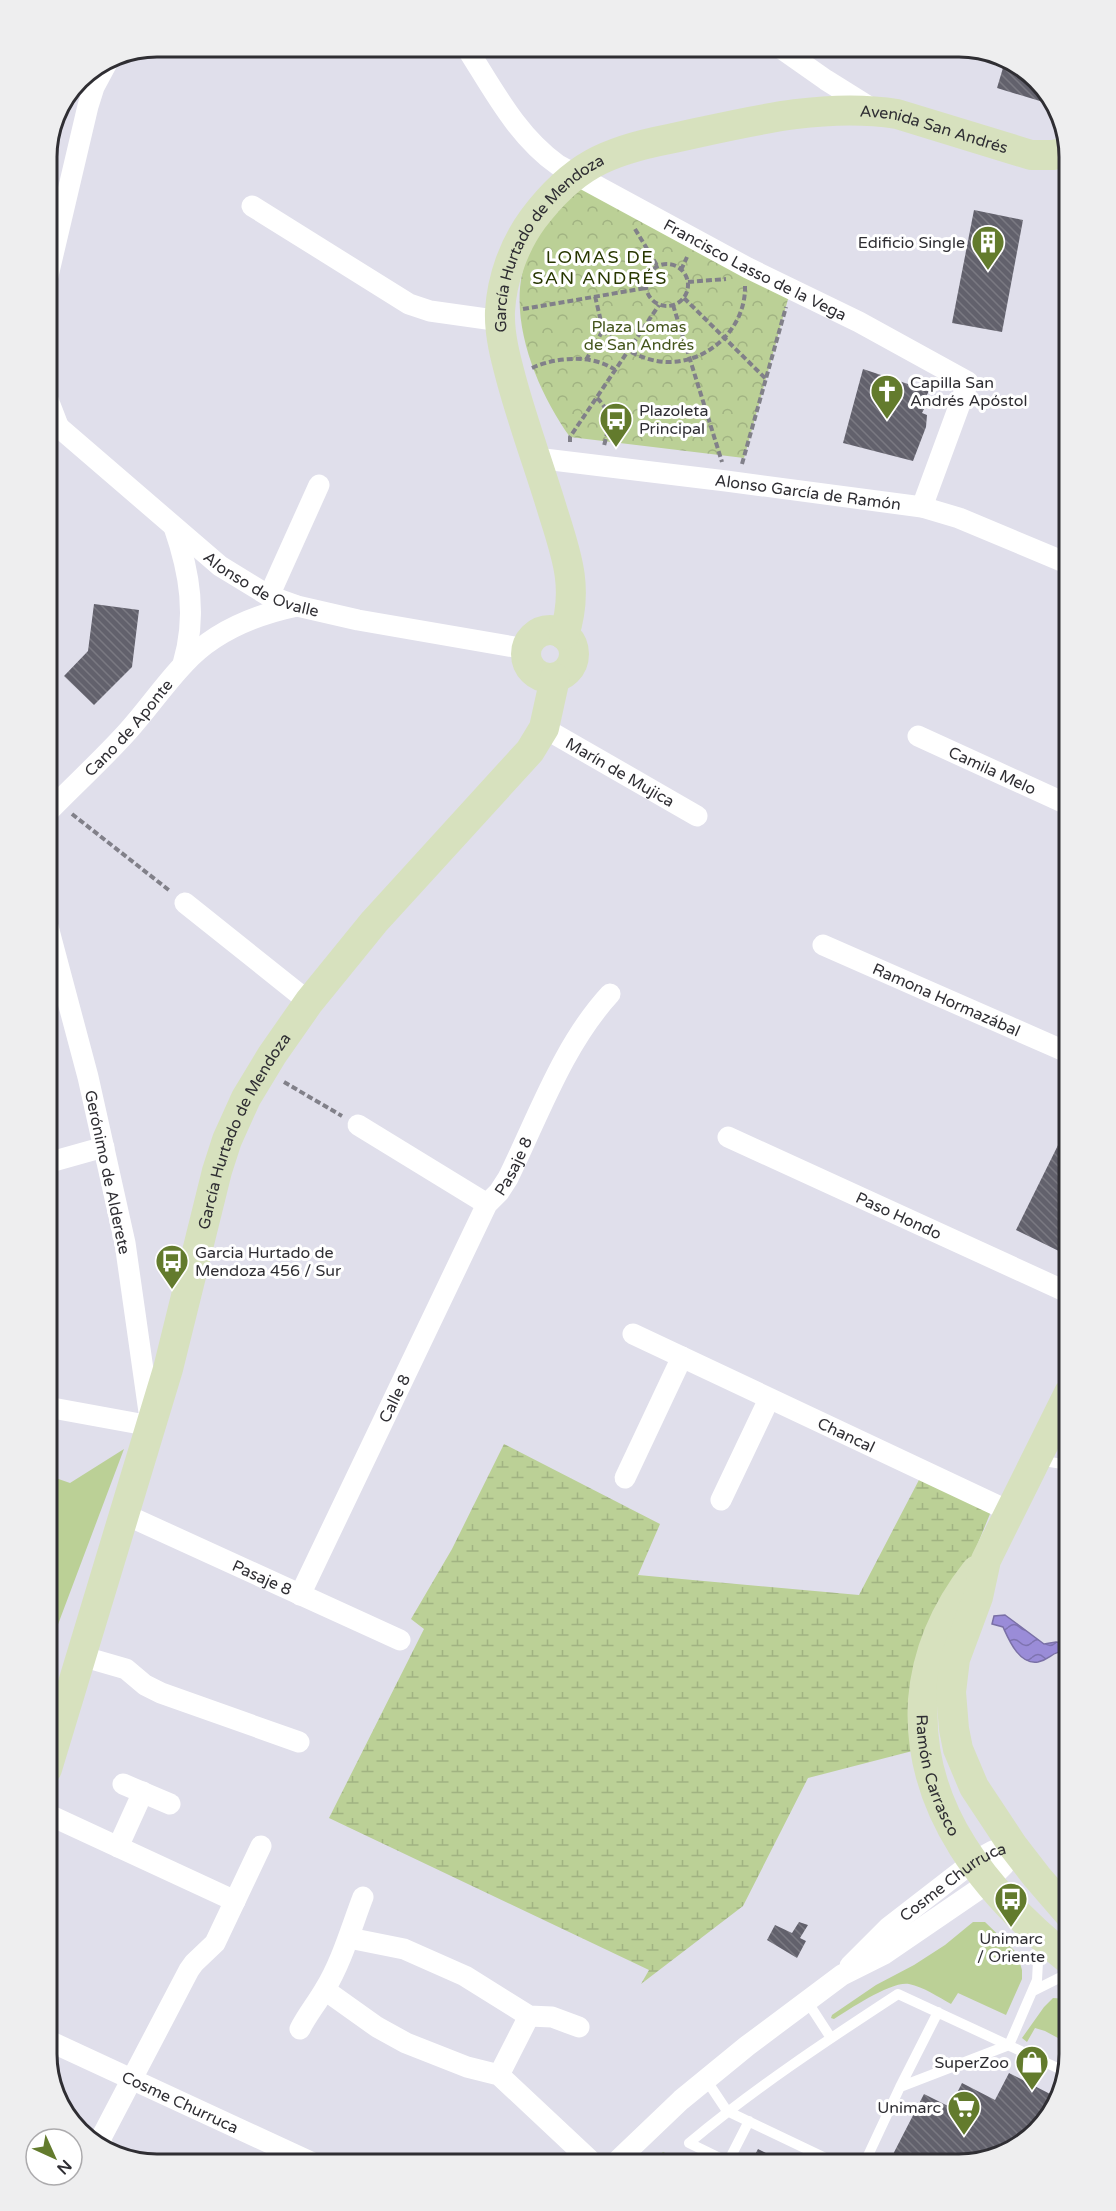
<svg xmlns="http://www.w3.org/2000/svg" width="1116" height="2211" font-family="'Varela Round',sans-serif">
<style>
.grass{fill:#bbd096}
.wetland{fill:url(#wetland-marsh)}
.park{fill:url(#park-crowns)}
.water{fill:url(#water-waves);stroke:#7a70a6;stroke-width:1.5}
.building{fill:url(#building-back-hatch)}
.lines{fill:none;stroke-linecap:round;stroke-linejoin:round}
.path{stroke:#818089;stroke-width:4;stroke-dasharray:6 3;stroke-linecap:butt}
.lane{stroke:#fff;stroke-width:10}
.street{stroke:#fff;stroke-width:21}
.secondary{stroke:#d7e1be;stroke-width:30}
.labels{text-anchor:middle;stroke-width:6;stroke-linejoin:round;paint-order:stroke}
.street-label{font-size:16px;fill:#2f2e33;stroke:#fff}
.poi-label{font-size:16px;fill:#2f2e33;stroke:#fff;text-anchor:end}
.park-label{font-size:16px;fill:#44551c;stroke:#fff}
.neighbourhood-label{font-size:18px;letter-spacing:1.5px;fill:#283700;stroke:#fff}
.rim{fill:none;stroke:#2f2e33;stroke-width:3}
</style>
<defs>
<pattern id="wetland-marsh" width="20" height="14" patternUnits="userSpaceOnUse" patternTransform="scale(1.5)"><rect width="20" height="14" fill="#bbd096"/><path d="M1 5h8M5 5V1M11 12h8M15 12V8" fill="none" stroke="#a1b382"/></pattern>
<pattern id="park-crowns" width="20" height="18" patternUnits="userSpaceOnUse" patternTransform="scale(1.5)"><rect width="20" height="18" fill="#bbd096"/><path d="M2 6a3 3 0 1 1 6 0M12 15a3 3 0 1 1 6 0" fill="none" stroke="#a1b382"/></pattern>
<pattern id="water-waves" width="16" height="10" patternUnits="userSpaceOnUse" patternTransform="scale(1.5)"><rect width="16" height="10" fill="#9a8cd8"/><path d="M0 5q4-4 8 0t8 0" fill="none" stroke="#7e73b0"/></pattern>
<pattern id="building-back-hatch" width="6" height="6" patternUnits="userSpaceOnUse" patternTransform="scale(1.5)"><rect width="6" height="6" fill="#62616c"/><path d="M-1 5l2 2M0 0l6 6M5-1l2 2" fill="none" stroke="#7a7982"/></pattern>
</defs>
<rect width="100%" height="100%" fill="#e0dfeb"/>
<path class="grass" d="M124,1449L51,1643H47V1475L70,1483Z
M973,1922H985L1017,1953L1022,1970V1979L1006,2015L958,1993L951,2004C938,1997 924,1987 909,1984C891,1981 850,2009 834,2019L831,2018L832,2015L876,1985L914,1965L945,1945Z
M1053,1998L1069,1999V2044L1045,2031L1035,2028L1027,2042L1022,2038L1044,2007Z
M663,2152L688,2164H651Z"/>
<path class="wetland" d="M504,1444L660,1524L638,1575L859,1595L921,1476L992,1509L953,1604L924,1748L808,1778L743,1906L641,1984L649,1970L329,1818L424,1629L411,1619L452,1549Z"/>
<path class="park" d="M580,181L790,292L744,458L570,437C539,394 511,328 522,274C530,237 557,208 580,181Z"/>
<path class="water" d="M1005,1615L1044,1644L1056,1642L1069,1644V1653C1052,1649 1052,1659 1038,1662C1019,1665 1009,1640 1003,1627L992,1624L994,1616Z"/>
<path class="building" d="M1005,61L1026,69L1053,105L997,88Z
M974,210L1023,220L1002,332L952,323Z
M863,369L929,391L923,402L927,403L922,413L927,415L926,427L913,461L843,443Z
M94,604L139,610L132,667L94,705L64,676L88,651Z
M1065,1131L1069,1134V1256L1016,1230Z
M799,1922L808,1925L800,1938L806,1941L797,1958L767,1940L775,1925L792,1933Z
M1009,2073L1056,2097L1051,2116L1001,2156L959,2165L888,2164L924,2094L950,2107L962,2083L995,2100Z
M758,2149L788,2164H750Z"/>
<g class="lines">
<path class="path" d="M635,229L658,267
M646 285a21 21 0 1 1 42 0a21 21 0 1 1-42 0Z
M681,270L687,257
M688,282L726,279
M684,298L766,379
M673,305L722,462
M523,309L646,288
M603,330C620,349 646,363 672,362C712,360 746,326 745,286
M586,360L603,330L595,296
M532,368C556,357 593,354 615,370
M597,398C613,413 609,426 604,446
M570,442V437L659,305
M742,464L786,307
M72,814L170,891
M284,1082L342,1116"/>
<path class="lane" d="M1037,1460L1069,1465
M1033,1991L1069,1973
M807,2001L831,2038
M705,2078L727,2111L838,2164
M900,2087L1009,2045L1037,1980L1039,1943
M749,2121L728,2162L689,2143C755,2088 826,2041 898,1994L1064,2071
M864,2164L900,2087L938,2012"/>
<g class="street">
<path id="s1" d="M466,47C493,89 516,135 558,165L748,268L859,322L968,382L922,507"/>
<path d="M779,47L826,80L874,110"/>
<path d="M252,206L409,304L430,311L501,321"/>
<path d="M47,280L88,106L94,87L109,59"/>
<path d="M47,397L59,428"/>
<path id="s2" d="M47,417L220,566L269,596L297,606L358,620L526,649"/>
<path id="s3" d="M536,458L726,481L922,507L959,518L1069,564"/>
<path d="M174,527C190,573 197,617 183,664"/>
<path d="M269,596L319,485"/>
<path id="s4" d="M544,728L697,816"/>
<path id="s5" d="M918,736L1069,805"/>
<path id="s6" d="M47,813C73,786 102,760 128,731C147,710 164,685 184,664C214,631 254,615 297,606"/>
<path d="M185,903L309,1002"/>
<path id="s7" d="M823,945L1069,1053"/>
<path d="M358,1125L487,1204"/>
<path id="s8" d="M728,1137L1069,1293"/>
<path d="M47,1163L104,1147"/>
<path id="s9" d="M633,1334L1011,1512"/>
<path d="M47,1407L151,1426L125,1243L88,1077L47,923"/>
<path d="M625,1478L682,1357"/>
<path d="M721,1500L769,1399"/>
<path id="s10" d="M124,1514L400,1640"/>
<path id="s11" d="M300,1595L487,1204L499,1192L508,1178C538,1117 563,1045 610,994"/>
<path d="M81,1656L126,1669L145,1685L161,1693L299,1742"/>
<path d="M123,1784L170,1804"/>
<path d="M47,1814L235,1901"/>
<path d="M118,1847L143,1792"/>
<path d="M349,1938L404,1949L465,1976L529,2016L552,2017L579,2027"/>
<path id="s12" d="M850,1966L889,1927L973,1862L993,1851L1013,1846"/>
<path d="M325,1990L377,2027L406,2043L467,2067L499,2075L594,2164"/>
<path d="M300,2029C307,2015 317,2003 325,1989C342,1961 351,1928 363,1897"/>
<path id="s13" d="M47,2040L315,2164"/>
<path d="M499,2075L529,2016"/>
<path d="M104,2147L100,2143L101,2138L189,1970L194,1963L215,1943L261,1846"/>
<path d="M614,2164L681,2100L747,2046L842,1975L884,1954L982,1887L1004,1865L1013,1846"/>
</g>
<g class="secondary">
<circle cx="550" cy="654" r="24"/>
<path id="s14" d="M564,635C579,589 567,556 553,512C540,469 524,426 512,382C506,360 499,335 500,311C502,278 514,245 533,219C573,166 607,151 669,139C743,123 821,102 897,114L1031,155H1053L1068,152"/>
<path id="s15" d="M976,1571C946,1609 927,1651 923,1700C916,1810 988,1895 1069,1960"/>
<path id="s16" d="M47,1769L168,1369L217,1171L227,1140L246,1098L272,1055L309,1002L374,922L530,751L544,728L555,678"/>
<path d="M1069,1914L1037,1877L1013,1846L974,1787L958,1749L954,1729L951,1692L955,1659L978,1597L986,1560L1069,1393"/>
</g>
</g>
<defs>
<symbol id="building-pin" viewBox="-11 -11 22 30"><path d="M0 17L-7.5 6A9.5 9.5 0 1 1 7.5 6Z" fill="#637b2d" stroke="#fff"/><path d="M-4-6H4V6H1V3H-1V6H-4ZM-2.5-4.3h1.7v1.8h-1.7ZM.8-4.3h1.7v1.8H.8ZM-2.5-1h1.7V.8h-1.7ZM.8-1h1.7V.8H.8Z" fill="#fff"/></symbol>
<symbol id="church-pin" viewBox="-11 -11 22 30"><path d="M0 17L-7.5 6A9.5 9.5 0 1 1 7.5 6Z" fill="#637b2d" stroke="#fff"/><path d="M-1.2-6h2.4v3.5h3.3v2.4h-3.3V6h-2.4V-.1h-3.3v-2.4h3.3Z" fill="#fff"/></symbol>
<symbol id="bus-pin" viewBox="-11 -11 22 30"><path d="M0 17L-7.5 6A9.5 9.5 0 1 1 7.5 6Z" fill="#637b2d" stroke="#fff"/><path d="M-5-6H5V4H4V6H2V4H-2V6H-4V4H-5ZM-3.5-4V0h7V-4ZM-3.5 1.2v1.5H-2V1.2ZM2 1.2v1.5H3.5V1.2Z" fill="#fff"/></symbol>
<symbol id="shop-pin" viewBox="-11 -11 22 30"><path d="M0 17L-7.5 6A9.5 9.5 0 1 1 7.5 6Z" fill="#637b2d" stroke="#fff"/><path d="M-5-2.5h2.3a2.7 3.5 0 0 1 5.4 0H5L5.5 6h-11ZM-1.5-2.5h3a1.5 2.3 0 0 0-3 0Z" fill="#fff"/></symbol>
<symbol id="supermarket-pin" viewBox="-11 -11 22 30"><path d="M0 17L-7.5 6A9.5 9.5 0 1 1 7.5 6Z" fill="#637b2d" stroke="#fff"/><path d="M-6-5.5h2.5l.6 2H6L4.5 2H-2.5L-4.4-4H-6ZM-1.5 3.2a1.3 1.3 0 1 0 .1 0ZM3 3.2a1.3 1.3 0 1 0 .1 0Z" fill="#fff"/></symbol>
</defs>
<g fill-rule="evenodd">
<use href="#building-pin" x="969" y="223" width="38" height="52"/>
<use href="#church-pin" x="868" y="372" width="38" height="52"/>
<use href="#bus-pin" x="597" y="400" width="38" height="52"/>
<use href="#bus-pin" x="153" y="1242" width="38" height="52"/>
<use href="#bus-pin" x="992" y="1880" width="38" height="52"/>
<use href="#shop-pin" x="1013" y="2043" width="38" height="52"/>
<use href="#supermarket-pin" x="945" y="2088" width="38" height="52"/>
</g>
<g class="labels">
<g class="street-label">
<text dy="6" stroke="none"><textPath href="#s14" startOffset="866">Avenida San Andrés</textPath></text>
<text dy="6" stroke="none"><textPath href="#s14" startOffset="420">García Hurtado de Mendoza</textPath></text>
<text dy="6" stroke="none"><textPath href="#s1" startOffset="374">Francisco Lasso de la Vega</textPath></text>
<text dy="6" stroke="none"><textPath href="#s3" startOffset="274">Alonso García de Ramón</textPath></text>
<text dy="6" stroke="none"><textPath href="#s2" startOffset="274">Alonso de Ovalle</textPath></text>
<text dy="6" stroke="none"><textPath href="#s6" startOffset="118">Cano de Aponte</textPath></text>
<text dy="6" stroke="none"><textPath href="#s5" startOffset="82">Camila Melo</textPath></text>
<text dy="6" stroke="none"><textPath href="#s4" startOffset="88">Marín de Mujica</textPath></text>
<text dy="6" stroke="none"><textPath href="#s7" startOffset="135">Ramona Hormazábal</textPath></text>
<text dy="6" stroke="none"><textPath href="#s16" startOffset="669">García Hurtado de Mendoza</textPath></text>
<text dy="6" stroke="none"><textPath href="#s11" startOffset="480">Pasaje 8</textPath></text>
<text transform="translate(108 1172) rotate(78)" y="6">Gerónimo de Alderete</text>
<text dy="6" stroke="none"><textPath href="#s8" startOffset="188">Paso Hondo</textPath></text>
<text dy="6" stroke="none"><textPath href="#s11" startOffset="218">Calle 8</textPath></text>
<text dy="6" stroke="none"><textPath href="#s9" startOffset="236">Chancal</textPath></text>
<text dy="6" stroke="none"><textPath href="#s10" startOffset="152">Pasaje 8</textPath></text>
<text dy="6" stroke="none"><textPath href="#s15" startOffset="219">Ramón Carrasco</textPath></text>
<text dy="6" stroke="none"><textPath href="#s12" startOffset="134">Cosme Churruca</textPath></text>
<text dy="6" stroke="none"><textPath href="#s13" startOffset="147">Cosme Churruca</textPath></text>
</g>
<g class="poi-label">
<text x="965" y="248">Edificio Single</text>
<text x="910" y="388" text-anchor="start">Capilla San<tspan x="910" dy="18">Andrés Apóstol</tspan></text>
<text x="639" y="416" text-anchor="start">Plazoleta<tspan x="639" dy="18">Principal</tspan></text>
<text x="195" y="1258" text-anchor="start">Garcia Hurtado de<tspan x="195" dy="18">Mendoza 456 / Sur</tspan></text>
<text x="1011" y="1944" text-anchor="middle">Unimarc<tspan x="1011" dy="18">/ Oriente</tspan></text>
<text x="1009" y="2068">SuperZoo</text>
<text x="941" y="2113">Unimarc</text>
</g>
<g class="park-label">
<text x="639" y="332">Plaza Lomas<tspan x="639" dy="18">de San Andrés</tspan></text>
</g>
<g class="neighbourhood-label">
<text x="600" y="263">LOMAS DE<tspan x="600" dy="21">SAN ANDRÉS</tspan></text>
</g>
</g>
<path d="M0 0H1116V2211H0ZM157 57H959A100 100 0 0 1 1059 157V2054A100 100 0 0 1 959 2154H157A100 100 0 0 1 57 2054V157A100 100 0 0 1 157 57Z" fill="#eeeeef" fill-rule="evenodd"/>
<path class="rim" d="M157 57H959A100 100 0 0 1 1059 157V2054A100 100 0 0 1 959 2154H157A100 100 0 0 1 57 2054V157A100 100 0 0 1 157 57Z"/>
<g transform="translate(54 2157) rotate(135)"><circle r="28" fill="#ffffff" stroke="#acabad" stroke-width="1.5"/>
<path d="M0-4.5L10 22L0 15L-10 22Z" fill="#637b2d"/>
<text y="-9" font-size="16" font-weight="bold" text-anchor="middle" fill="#2f2e33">N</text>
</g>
</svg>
